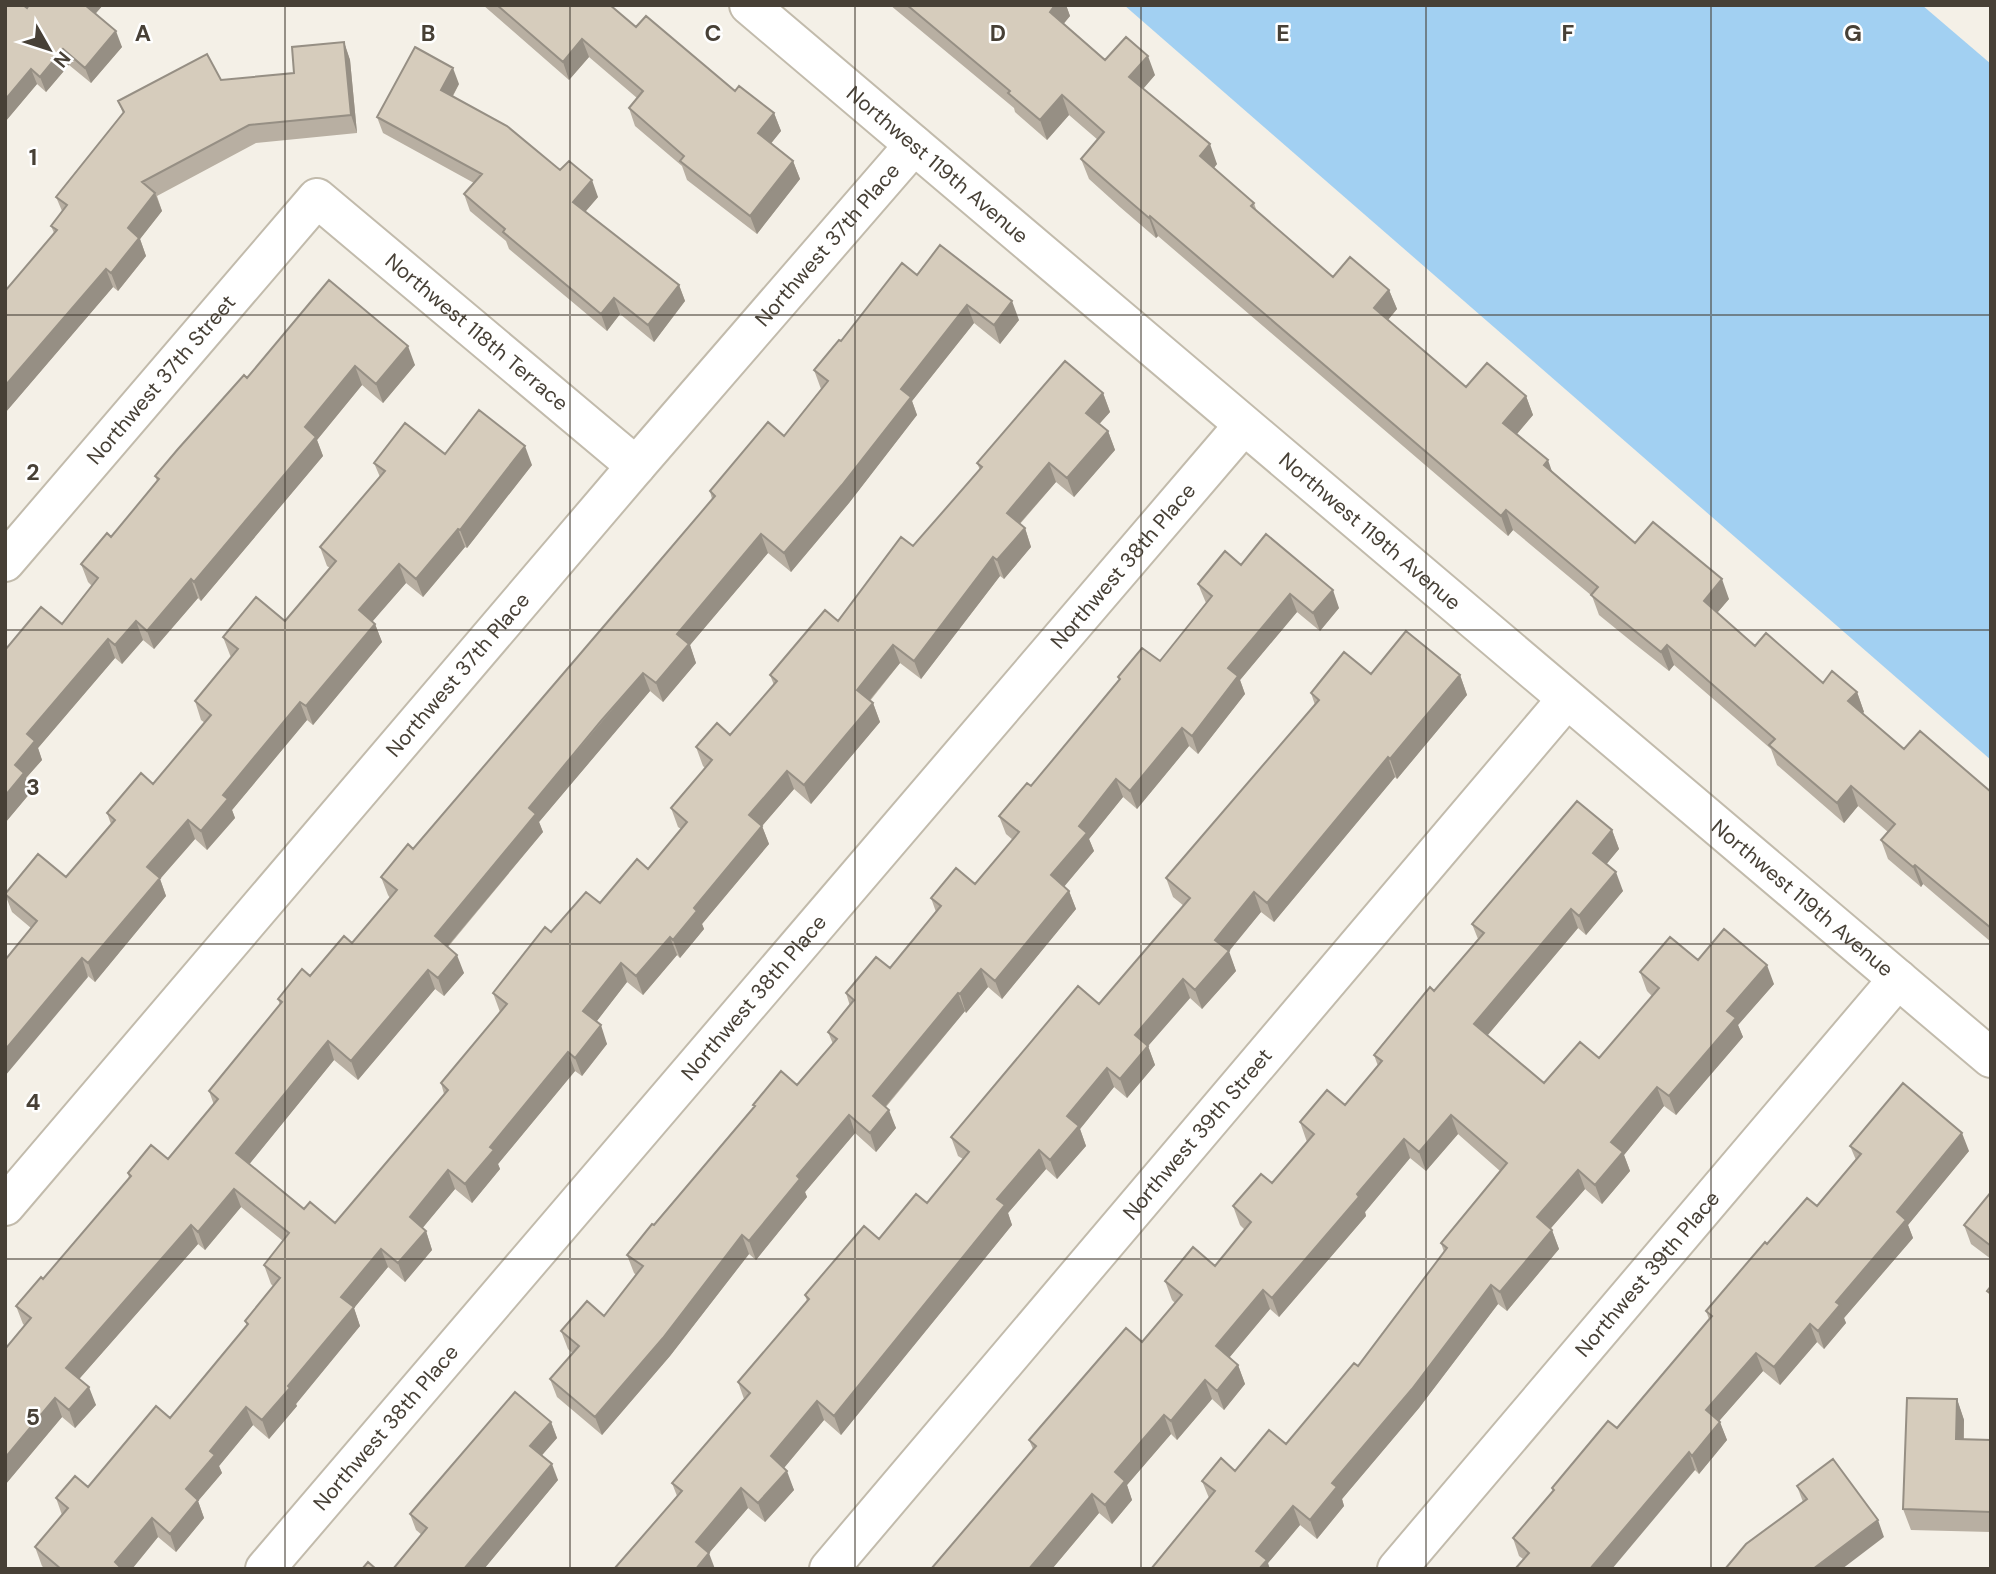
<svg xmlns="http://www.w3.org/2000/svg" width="1996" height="1574" font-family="'DM Sans',sans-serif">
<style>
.water{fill:#a2d0f2}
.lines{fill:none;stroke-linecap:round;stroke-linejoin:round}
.minor-casing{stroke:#c2bbac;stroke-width:42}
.minor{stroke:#fff;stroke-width:38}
.wall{fill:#b8afa2}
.shaded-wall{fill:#968f84}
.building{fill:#d6ccbc;stroke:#968f84;stroke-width:2}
.grid{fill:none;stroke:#474036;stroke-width:2;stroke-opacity:0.55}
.labels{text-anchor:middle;stroke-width:5;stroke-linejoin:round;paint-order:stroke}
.street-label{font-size:21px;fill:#474036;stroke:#fff}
.grid-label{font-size:23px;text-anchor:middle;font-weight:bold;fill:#474036;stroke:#fff;stroke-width:5;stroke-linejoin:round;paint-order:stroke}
</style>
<rect width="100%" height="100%" fill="#f4f0e7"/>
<path class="water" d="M1124,5H1922L1991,64V760Z"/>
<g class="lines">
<defs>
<g id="minor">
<path id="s1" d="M749,5L1991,1058"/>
<path id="s2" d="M5,562L317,198L636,466"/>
<path id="s3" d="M5,1206L636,466L914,145"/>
<path id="s4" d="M265,1569L1243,426"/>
<path id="s5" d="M829,1569L1566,700"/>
<path id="s6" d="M1397,1569L1898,979"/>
</g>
</defs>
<use href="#minor" class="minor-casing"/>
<use href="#minor" class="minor"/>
</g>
<path class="wall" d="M29,5H103L95,14L122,47L91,83L69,65L46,92L37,84L5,122L27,8Z
M483,5H610L636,27L735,91L774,113L781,131L771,143L793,161L800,179L757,234L687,180L682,166L635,126L629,108L637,98L589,57L569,80Z
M890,5H1066L1070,16L1063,24L1105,60L1155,75L1143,89L1217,164L1214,168L1254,203L1257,212L1333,277L1389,290L1397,309L1388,320L1466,387L1526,396L1533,415L1517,434L1553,472L1635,543L1729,599L1717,613L1755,646L1823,683L1857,692L1864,712L1862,713L1904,749L1991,792V942L1923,884L1921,887L1888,859L1881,840L1888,832L1858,806L1844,823L1777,765L1771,749L1674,665L1669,671L1631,641L1599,615L1592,596L1513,530L1508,536L1158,236L1156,238L1120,207L1089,179L1081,159L1098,140L1069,115L1047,140L1015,112L1014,108Z
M344,42L350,60L357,133L256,143L157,196L162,211L140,239L146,256L118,291L113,287L5,413L54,233L51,226L62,211L56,197L123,113L118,101L221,80L294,73Z
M459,84L453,96L598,197L585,212L679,285L685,301L654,342L620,314L607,331L509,249L506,241L470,211L464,194L474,183L383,133L377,117Z
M917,275L1019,320L1000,344L974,323L912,401L917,415L849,503L791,572L768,553L690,645L696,663L663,702L650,691L608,740L539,822L543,832L448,947L464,973L444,996L435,989L358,1080L334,1060L249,1164L304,1209L335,1223L444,1094L441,1083L500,1012L493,993L551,932L600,903L648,869L681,829L678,827L671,808L705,768L703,766L696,747L730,735L774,685L770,675L838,621L913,546L980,470L977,463L1103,393L1110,412L1099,424L1108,431L1115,450L1074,497L1056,482L1020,524L1025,528L1031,547L1004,579L1000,576L921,679L900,663L870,701L873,703L880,722L811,804L794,789L762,826L769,844L702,924L704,929L680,958L677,955L643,995L627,982L596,1022L607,1044L582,1076L575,1071L498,1164L500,1169L472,1203L455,1189L422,1228L426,1231L432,1250L405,1282L388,1267L354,1308L360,1326L296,1404L297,1406L269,1439L253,1425L219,1466L222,1473L198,1501L204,1518L176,1552L158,1537L132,1569H45L42,1566L35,1547L62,1515L56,1498L88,1487L170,1418L247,1326L245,1321L273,1286L271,1284L264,1265L283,1241L241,1207L205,1250L198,1244L79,1379L96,1405L75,1428L62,1417L5,1485V1349L25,1326L23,1324L16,1306L43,1279L129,1178L128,1173L168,1159L214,1105L209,1091L280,1005L278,999L310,976L352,943L390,898L388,895L381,877L413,849L634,591L712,499L710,491L784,436L821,389L814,370L841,341Z
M329,280L415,365L383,403L362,385L317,440L323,456L201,601L198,598L154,649L143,640L122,664L115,658L38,748L42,760L26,778L31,792L5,823V650L62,624L92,586L88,582L81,564L111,537L157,481L155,476L247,378Z
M445,454L532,465L467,548L465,547L423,597L406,583L372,621L375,624L382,642L313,725L307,720L232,810L235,818L207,850L195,839L160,879L166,896L95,982L12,912L5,894L66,877L111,824L107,813L153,784L205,723L201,720L195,701L231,657L230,655L223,637L285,621L330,568L327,566L320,547L380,477L374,463Z
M1241,565L1339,608L1320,631L1297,612L1240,680L1245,694L1198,754L1189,746L1137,809L1123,797L1089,839L1094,851L1064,886L1069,891L1076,909L1002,999L988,987L966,1013L965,1011L886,1107L896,1128L876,1152L855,1133L805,1192L807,1197L756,1260L749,1254L670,1356L602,1435L557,1397L550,1379L572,1353L568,1349L561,1331L604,1316L636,1275L634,1273L627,1255L754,1108L753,1105L797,1085L833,1044L828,1032L850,1006L846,993L890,968L936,912L931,898L975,884L1013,840L1006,834L999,816L1031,786L1119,680L1118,677L1160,661L1206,603L1198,584Z
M1371,674L1460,675L1467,695L1397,779L1395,777L1274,922L1261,912L1228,951L1236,971L1202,1009L1190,998L1148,1046L1155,1065L1127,1098L1114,1087L1080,1129L1086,1146L1057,1179L1046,1169L1008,1213L1012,1225L841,1435L824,1420L784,1468L794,1490L765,1522L748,1508L709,1553L677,1496L672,1483L744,1399L738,1382L807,1301L805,1295L927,1203L963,1159L958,1156L951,1137L1099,1004L1184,906L1173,897L1166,878L1315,705L1311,693Z
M1612,830L1619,849L1606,864L1623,891L1586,935L1578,928L1487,1036L1544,1083L1599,1058L1652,996L1647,991L1640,972L1698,960L1774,984L1738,1025L1743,1037L1676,1115L1664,1106L1624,1155L1630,1171L1602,1204L1585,1189L1551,1228L1559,1249L1507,1311L1498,1304L1419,1408L1342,1499L1344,1506L1317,1539L1300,1525L1268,1563L1209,1498L1202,1481L1235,1471L1286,1444L1358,1366L1444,1252L1441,1243L1500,1171L1458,1134L1426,1171L1410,1158L1365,1212L1366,1216L1279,1317L1270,1309L1229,1358L1238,1365L1245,1384L1224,1410L1212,1399L1177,1440L1171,1434L1127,1485L1132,1500L1112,1524L1099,1513L1052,1569H931L1033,1449L1029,1440L1142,1342L1175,1303L1172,1300L1165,1281L1215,1266L1245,1230L1240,1225L1233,1206L1272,1183L1307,1142L1300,1122L1345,1105L1378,1066L1374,1055L1434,991L1478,939L1472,924Z
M1850,1146L1969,1151L1908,1225L1913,1238L1844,1318L1846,1323L1824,1349L1817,1342L1780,1385L1763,1371L1719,1421L1727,1440L1699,1474L1695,1470L1523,1559L1519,1556L1513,1538L1553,1492L1552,1488L1617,1428L1709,1319L1706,1311L1767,1244L1817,1206L1856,1160Z
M1991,1192V1259L1971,1244L1964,1225Z
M1957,1399L1964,1420V1439L1991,1440V1532L1911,1530L1903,1509Z
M551,1422L557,1438L542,1455L558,1480L484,1569H393L422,1535L416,1530L410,1514Z
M1797,1486L1884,1537L1803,1502Z"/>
<path class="shaded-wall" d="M84,5H103L90,20Z
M1055,5H1066L1070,16L1057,32L1050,12Z
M116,31L122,47L91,83L85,68Z
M582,39L589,57L569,80L563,62Z
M344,42L350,60L357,133L351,115Z
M63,49L69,65L46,92L40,77Z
M1148,56L1155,75L1136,97L1129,77Z
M453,68L459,84L447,106L441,90Z
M31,69L37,84L5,122V100Z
M1062,95L1069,115L1047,140L1040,120Z
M774,113L781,131L765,151L758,133Z
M1210,144L1217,164L1207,176L1200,156Z
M793,161L800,179L757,234L750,216Z
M592,180L598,197L579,219L573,202Z
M155,193L162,211L140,239L146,256L118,291L111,273L128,228Z
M1150,216L1158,236L1156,238L1149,218Z
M106,269L113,287L5,413V386Z
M679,285L685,301L654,342L648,325Z
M1389,290L1397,309L1381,328L1374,308Z
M614,298L620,314L607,331L601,314Z
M1012,301L1019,320L1000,344L994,325Z
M967,305L974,323L912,401L917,415L849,503L791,572L784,553L901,389Z
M408,346L415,365L383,403L376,384Z
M355,366L362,385L317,440L323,456L201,601L194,582L305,427Z
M1103,393L1110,412L1093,431L1086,413Z
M1526,396L1533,415L1510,442L1503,423Z
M1108,431L1115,450L1074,497L1067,478Z
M525,446L532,465L467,548L460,530Z
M1548,460L1555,480L1544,465Z
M1049,463L1056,482L1013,531L1007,513Z
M1506,510L1513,530L1508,536L1501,516Z
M1025,528L1031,547L1004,579L997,560Z
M458,529L465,547L423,597L416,579Z
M761,534L768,553L690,645L696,663L663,702L656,683L677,634Z
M993,557L1000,576L921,679L914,661Z
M399,564L406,583L366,629L359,610Z
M191,579L198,598L154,649L147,631Z
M1722,579L1729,599L1711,620L1704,601Z
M1333,590L1339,608L1320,631L1313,613Z
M1290,594L1297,612L1240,680L1245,694L1198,754L1192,736L1228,668Z
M136,621L143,640L122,664L115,645Z
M375,624L382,642L313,725L306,706Z
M108,639L115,658L38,748L42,760L26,778L31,792L5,823V796L15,765L27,734Z
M893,645L900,663L863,708L857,690Z
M1667,645L1674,665L1669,671L1661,652Z
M643,673L650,691L539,822L543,832L441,954L435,936L529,808Z
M1460,675L1467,695L1397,779L1390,759Z
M1857,692L1864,712L1855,721L1848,701Z
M300,702L307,720L232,810L235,818L207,850L201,831L223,795Z
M873,703L880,722L811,804L804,785Z
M1182,728L1189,746L1137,809L1130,791Z
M1388,757L1395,777L1274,922L1267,903Z
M787,771L794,789L762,826L769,844L702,924L704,929L680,958L673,940L694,908L749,815Z
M1116,779L1123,797L1089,839L1094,851L1058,894L1051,875L1079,826Z
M1851,786L1858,806L1844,823L1837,803Z
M188,820L195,839L160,879L166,896L95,982L88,963L147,867Z
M1612,830L1619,849L1600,872L1593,853Z
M1915,865L1923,884L1921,887L1913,867Z
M1616,872L1623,891L1586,935L1579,916Z
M1069,891L1076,909L1002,999L995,981Z
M1254,892L1261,912L1226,955L1229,951L1236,971L1202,1009L1195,990L1215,940Z
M1571,909L1578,928L1481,1043L1474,1024Z
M670,937L677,955L643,995L636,976Z
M457,955L464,973L444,996L438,978Z
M82,958L88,977L5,1076V1050Z
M621,963L627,982L590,1030L583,1011Z
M1767,965L1774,984L1738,1025L1743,1037L1676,1115L1669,1096L1727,1011Z
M981,969L988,987L966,1013L960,994Z
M428,970L435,989L358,1080L351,1061Z
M1183,979L1190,998L1148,1046L1155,1065L1127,1098L1120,1079L1135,1035Z
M958,993L965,1011L879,1114L873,1096Z
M601,1025L607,1044L582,1076L575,1058Z
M328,1041L334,1060L243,1172L236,1153Z
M568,1052L575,1071L498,1164L500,1169L472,1203L465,1184L490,1147Z
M1107,1068L1114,1087L1080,1129L1086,1146L1057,1179L1050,1160L1067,1116Z
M1657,1087L1664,1106L1624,1155L1630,1171L1602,1204L1595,1185L1611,1142Z
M889,1110L896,1128L876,1152L870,1133Z
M849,1115L855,1133L805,1192L807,1197L756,1260L749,1241L797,1176Z
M1451,1115L1458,1134L1426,1171L1419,1152Z
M1962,1133L1969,1151L1908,1225L1913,1238L1844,1318L1846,1323L1824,1349L1818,1331L1897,1212Z
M1404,1139L1410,1158L1365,1212L1366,1216L1279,1317L1272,1298L1357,1194Z
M1039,1150L1046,1169L1008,1213L1012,1225L841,1435L834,1416L997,1199Z
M448,1170L455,1189L416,1236L410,1217Z
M1578,1170L1585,1189L1544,1236L1537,1217Z
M234,1189L241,1207L205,1250L198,1232Z
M191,1225L198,1244L73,1386L66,1368Z
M1552,1230L1559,1249L1507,1311L1500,1292Z
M426,1231L432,1250L405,1282L398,1263Z
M742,1235L749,1254L670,1356L602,1435L595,1417Z
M381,1249L388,1267L354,1308L360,1326L296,1404L297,1406L269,1439L262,1420L288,1386L341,1297Z
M1491,1285L1498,1304L1419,1408L1342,1499L1344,1506L1317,1539L1310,1520L1332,1483Z
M1263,1290L1270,1309L1223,1365L1216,1346Z
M1810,1324L1817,1342L1780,1385L1774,1367Z
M1756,1353L1763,1371L1713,1428L1706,1410Z
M1238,1365L1245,1384L1224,1410L1217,1391Z
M1205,1380L1212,1399L1177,1440L1171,1421Z
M89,1387L96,1405L75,1428L69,1410Z
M55,1398L62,1417L5,1485V1458Z
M1957,1399L1964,1420L1963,1459L1956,1439Z
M817,1401L824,1420L778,1475L771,1456Z
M246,1407L253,1425L219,1466L222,1473L198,1501L204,1518L176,1552L170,1534L186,1489L210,1451Z
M1164,1415L1171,1434L1127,1485L1132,1500L1112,1524L1105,1505L1115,1472Z
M551,1422L557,1438L536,1462L530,1446Z
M1720,1422L1727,1440L1699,1474L1692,1456Z
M1689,1452L1695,1470L1612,1569H1590Z
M552,1464L558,1480L484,1569H464Z
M787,1471L794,1490L765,1522L758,1503Z
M741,1488L748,1508L709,1553L715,1569H696V1542Z
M1092,1494L1099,1513L1052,1569H1029Z
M1293,1506L1300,1525L1268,1563L1270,1569H1259L1256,1551Z
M152,1518L158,1537L132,1569H117L115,1562Z
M1878,1520L1884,1537L1842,1569H1813Z"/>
<path class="building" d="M5,5H23L27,8L29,5H85L116,31L85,68L63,49L40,77L31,69L5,100Z
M497,5H610L636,27L646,16L735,91L739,86L774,113L758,133L793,161L750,216L680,161L684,156L629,108L643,91L582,39L563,62Z
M907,5H1055L1050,12L1105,60L1126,37L1148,56L1129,77L1210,144L1200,156L1254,203L1251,206L1333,277L1350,257L1389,290L1374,308L1466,387L1487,363L1526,396L1503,423L1548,460L1544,465L1635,543L1653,522L1722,579L1704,601L1755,646L1766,633L1823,683L1832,671L1857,692L1848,701L1904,749L1920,731L1991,792V928L1915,865L1913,867L1881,840L1895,824L1851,786L1837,803L1769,745L1775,739L1667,645L1661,652L1624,622L1591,595L1598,587L1506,510L1501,516L1150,216L1149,218L1113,187L1081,159L1104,132L1062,95L1040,120L1008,93L1010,91Z
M344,42L351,115L249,125L142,182L155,193L128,228L139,238L111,273L106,269L5,386V291L57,230L51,226L67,205L56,197L124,112L118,101L207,54L221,80L294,73L292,47Z
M415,47L453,68L441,90L507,126L560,170L569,161L592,180L573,202L679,285L648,325L614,298L601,314L503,232L505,229L464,194L482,174L377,117Z
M940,245L1012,301L994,325L967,305L901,389L911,397L842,485L784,553L761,534L677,634L689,644L656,683L643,673L601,721L529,808L536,814L435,936L457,955L438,978L428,970L351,1061L328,1041L236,1153L304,1209L310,1202L335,1223L448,1090L441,1083L507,1004L493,993L545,927L551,932L586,892L600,903L637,859L648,869L687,822L671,808L712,760L696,747L717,723L730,735L777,681L770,675L825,610L838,621L901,537L913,546L982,467L977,463L1065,361L1103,393L1086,413L1108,431L1067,478L1049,463L1007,513L1025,528L997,560L993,557L914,661L893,645L857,690L873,703L804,785L787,771L749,815L762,826L694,908L697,911L673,940L670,937L636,976L621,963L583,1011L601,1025L575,1058L568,1052L490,1147L494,1150L465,1184L448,1170L410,1217L426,1231L398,1263L381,1249L341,1297L354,1307L288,1386L290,1388L262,1420L246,1407L210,1451L215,1455L186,1489L198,1500L170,1534L152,1518L115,1562L122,1569H61L35,1547L68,1508L56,1498L75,1476L88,1487L156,1406L170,1418L248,1324L245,1321L280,1278L264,1265L289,1233L234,1189L198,1232L191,1225L66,1368L89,1387L69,1410L55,1398L5,1458V1349L31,1318L16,1306L41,1277L43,1279L131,1176L128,1173L151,1145L168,1159L218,1099L209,1091L282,1002L278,999L302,969L310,976L344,936L352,943L397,890L381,877L408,844L413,849L634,591L715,496L710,491L768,422L784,436L828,381L814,370L839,340L841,341L902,263L917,275Z
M329,280L408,346L376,384L355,366L305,427L316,437L194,582L191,579L147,631L136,621L115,645L108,639L27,734L35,741L15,765L24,773L5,796V650L41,607L62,624L98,578L81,564L107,533L111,537L159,479L155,476L178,449L244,375L247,378Z
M479,410L525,446L460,530L458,529L416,579L399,564L359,610L375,624L306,706L300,702L223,795L228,799L201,831L188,820L147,867L160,878L88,963L82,958L5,1050V960L37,921L5,894L38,854L66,877L115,820L107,813L141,773L153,784L211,715L195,701L238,649L223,637L256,597L285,621L336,561L320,547L385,471L374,463L405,423L445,454Z
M1266,534L1333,590L1313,613L1290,594L1228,668L1238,676L1192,736L1182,728L1130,791L1116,779L1079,826L1087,833L1051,875L1069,891L995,981L981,969L960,994L958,993L873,1096L889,1110L870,1133L849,1115L797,1176L800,1179L749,1241L742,1235L663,1338L595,1417L550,1379L579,1346L561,1331L587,1301L604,1316L643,1266L627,1255L652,1224L654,1225L755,1106L753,1105L781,1071L797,1085L837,1039L828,1032L854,1000L846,993L876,957L890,968L941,906L931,898L956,868L975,884L1019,832L999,816L1027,783L1031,786L1120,679L1118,677L1142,648L1160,661L1212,596L1198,584L1225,551L1241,565Z
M1406,631L1460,675L1390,759L1388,757L1267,903L1254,892L1215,940L1229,951L1195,990L1183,979L1135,1035L1148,1046L1120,1079L1107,1068L1067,1116L1079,1126L1050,1160L1039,1150L997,1199L1005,1205L834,1416L817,1401L771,1456L787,1471L758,1503L741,1488L696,1542L709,1553L696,1569H614L682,1491L672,1483L750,1393L738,1382L809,1299L805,1295L864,1226L879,1239L916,1194L927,1203L969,1152L951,1137L1078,986L1099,1004L1190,898L1166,878L1319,700L1311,693L1344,652L1371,674Z
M1577,801L1612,830L1593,853L1616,872L1579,916L1571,909L1474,1024L1544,1083L1580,1042L1599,1058L1659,988L1640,972L1670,937L1698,960L1724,929L1767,965L1727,1011L1736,1018L1669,1096L1657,1087L1611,1142L1623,1152L1595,1185L1578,1170L1537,1217L1552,1230L1500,1292L1491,1285L1412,1389L1332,1483L1337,1487L1310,1520L1293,1506L1256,1551L1267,1560L1259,1569H1151L1215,1491L1202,1481L1221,1458L1235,1471L1269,1430L1286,1444L1354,1363L1358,1366L1447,1248L1441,1243L1507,1163L1451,1115L1419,1152L1404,1139L1357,1194L1359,1197L1272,1298L1263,1290L1216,1346L1238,1365L1217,1391L1205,1380L1171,1421L1164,1415L1115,1472L1125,1481L1105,1505L1092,1494L1029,1569H931L1036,1446L1029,1440L1126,1328L1142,1342L1182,1295L1165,1281L1193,1247L1215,1266L1251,1222L1233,1206L1261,1174L1272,1183L1314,1134L1300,1122L1327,1090L1345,1105L1382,1061L1374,1055L1430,987L1434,991L1484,933L1472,924Z
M1903,1083L1962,1133L1897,1212L1906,1220L1836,1302L1840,1305L1818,1331L1810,1324L1774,1367L1756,1353L1706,1410L1720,1422L1692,1456L1689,1452L1590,1569H1515L1529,1553L1513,1538L1554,1490L1552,1488L1608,1421L1617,1428L1712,1316L1706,1311L1765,1242L1767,1244L1807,1198L1817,1206L1861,1154L1850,1146Z
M1991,1192V1246L1964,1225Z
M1991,1286V1294L1987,1291Z
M515,1392L551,1422L530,1446L552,1464L464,1569H393L427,1528L410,1514Z
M1907,1398L1957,1399L1956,1439L1991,1440V1512L1903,1509Z
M1833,1459L1878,1520L1813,1569H1725L1746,1544L1807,1499L1797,1486Z
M368,1562L376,1569H362Z"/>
<path class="grid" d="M285,5V1569M570,5V1569M855,5V1569M1141,5V1569M1426,5V1569M1711,5V1569M5,315H1991M5,630H1991M5,944H1991M5,1259H1991"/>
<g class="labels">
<g class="street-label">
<text dy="7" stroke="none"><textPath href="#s1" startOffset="247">Northwest 119th Avenue</textPath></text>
<text dy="7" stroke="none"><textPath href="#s3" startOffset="1265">Northwest 37th Place</textPath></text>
<text dy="7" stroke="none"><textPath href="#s2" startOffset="688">Northwest 118th Terrace</textPath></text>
<text dy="7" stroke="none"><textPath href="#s2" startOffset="240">Northwest 37th Street</textPath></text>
<text dy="7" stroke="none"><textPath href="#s1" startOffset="814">Northwest 119th Avenue</textPath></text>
<text dy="7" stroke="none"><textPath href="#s4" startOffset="1320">Northwest 38th Place</textPath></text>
<text dy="7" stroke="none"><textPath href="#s3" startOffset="698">Northwest 37th Place</textPath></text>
<text dy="7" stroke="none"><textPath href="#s1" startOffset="1381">Northwest 119th Avenue</textPath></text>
<text dy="7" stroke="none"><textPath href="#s4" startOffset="752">Northwest 38th Place</textPath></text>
<text dy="7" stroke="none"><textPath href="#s5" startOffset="570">Northwest 39th Street</textPath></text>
<text dy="7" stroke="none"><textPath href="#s6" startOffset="387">Northwest 39th Place</textPath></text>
<text dy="7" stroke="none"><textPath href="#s4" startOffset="186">Northwest 38th Place</textPath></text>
</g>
</g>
<g class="grid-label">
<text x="143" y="41">A</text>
<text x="428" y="41">B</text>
<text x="713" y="41">C</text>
<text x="998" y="41">D</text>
<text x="1283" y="41">E</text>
<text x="1568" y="41">F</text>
<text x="1853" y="41">G</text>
<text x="33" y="165">1</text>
<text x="33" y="480">2</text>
<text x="33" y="795">3</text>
<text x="33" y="1110">4</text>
<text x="33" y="1425">5</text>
</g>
<rect width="1996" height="1574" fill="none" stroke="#474036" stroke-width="14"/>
<g transform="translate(49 49) rotate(129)" stroke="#ffffff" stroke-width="5" paint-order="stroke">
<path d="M0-5L12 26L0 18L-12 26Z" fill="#474036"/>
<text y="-10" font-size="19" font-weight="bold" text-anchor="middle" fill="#474036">N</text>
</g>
</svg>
